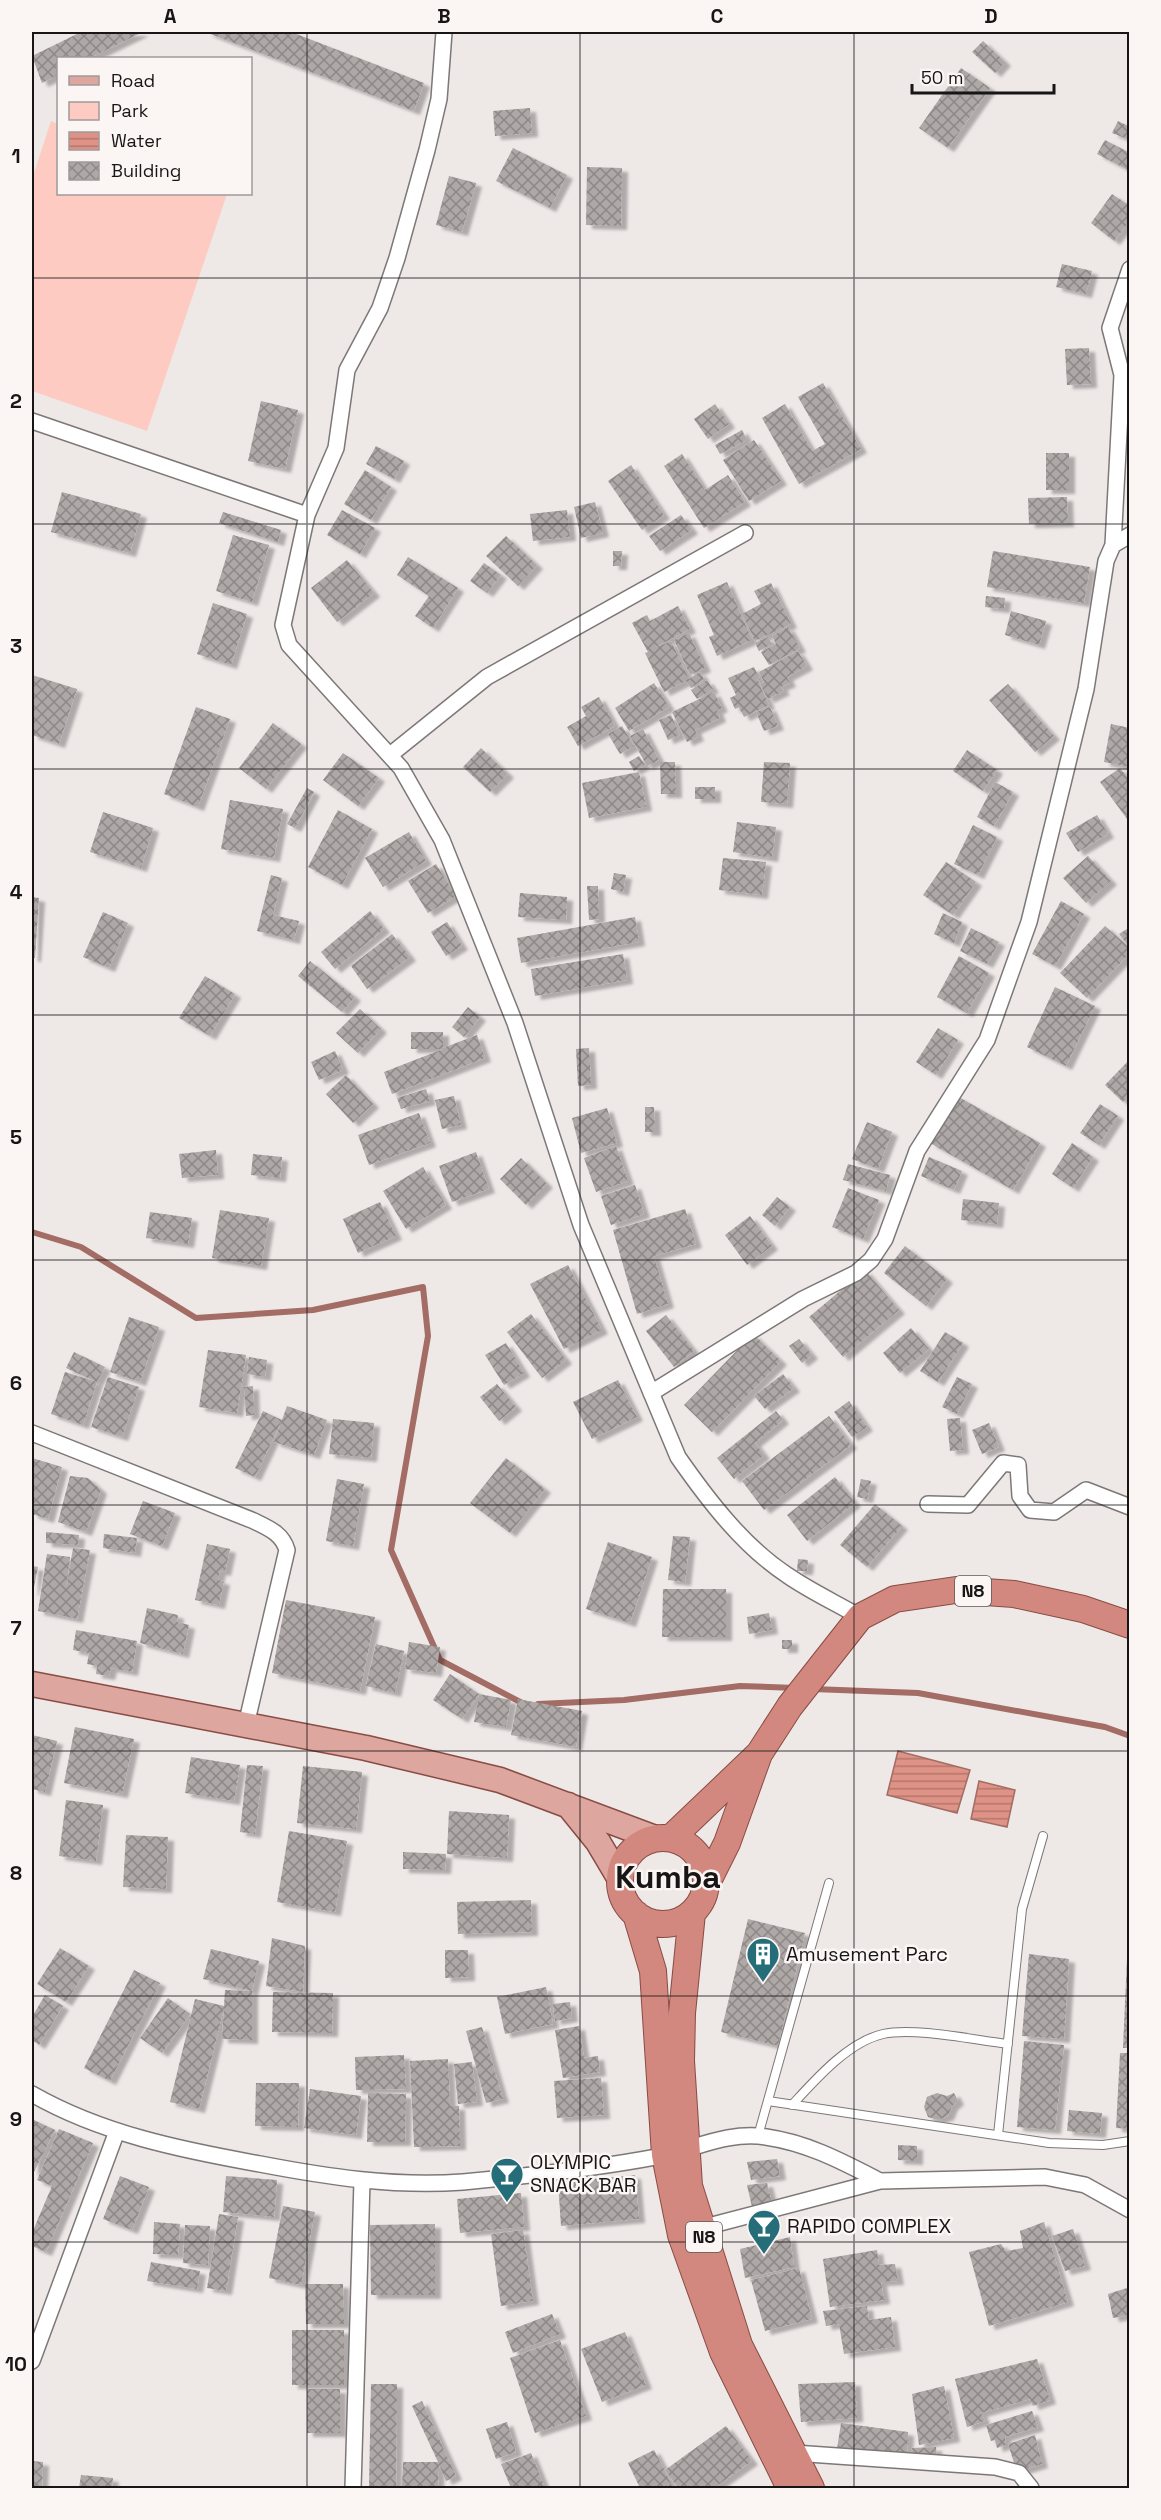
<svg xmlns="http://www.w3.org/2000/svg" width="1161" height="2520" font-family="'Space Grotesk',sans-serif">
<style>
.green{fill:#fdcbc2}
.water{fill:url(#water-rules);stroke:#a36c64;stroke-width:1.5}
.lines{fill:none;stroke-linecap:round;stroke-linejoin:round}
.stream{stroke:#a36c64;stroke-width:6}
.building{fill:url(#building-cross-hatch);filter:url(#shadow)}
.service-casing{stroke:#7d7877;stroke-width:10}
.minor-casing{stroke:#7d7877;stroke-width:18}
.primary-casing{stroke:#894c44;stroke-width:27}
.trunk-casing{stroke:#894c44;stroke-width:28}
.service{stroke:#fff;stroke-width:8}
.minor{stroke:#fff;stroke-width:15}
.primary{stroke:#dda69e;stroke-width:24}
.trunk{stroke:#d2887e;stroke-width:26}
.grid{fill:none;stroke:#171515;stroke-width:1.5;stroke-opacity:0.55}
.labels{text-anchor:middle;stroke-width:5;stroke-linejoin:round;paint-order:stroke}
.shield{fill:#fbf5f4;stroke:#5b5858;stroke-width:1.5}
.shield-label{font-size:18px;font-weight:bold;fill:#171515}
.poi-label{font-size:20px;fill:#171515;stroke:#fbf5f4;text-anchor:start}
.town-label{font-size:32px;font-weight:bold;fill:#171515;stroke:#fbf5f4}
.neatline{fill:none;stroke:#171515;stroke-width:2}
.grid-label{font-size:20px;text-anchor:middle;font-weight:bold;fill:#171515}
</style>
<defs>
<pattern id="water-rules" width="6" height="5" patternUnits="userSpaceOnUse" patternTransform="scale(1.5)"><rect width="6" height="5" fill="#df9286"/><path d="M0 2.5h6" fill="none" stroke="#b4766c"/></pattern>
<pattern id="building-cross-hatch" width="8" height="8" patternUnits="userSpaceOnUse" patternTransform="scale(1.5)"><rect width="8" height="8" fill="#aea8a7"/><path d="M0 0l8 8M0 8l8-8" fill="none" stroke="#8d8887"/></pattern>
<filter id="shadow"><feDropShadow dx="6" dy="4" stdDeviation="1.5" flood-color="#0004"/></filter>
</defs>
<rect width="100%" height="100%" fill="#eee8e7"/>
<path class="green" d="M51,121L58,124V194H227L147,431L32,391V179Z"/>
<path class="water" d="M898,1751L970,1770L957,1813L887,1795Z
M979,1781L1015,1790L1007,1827L971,1819Z"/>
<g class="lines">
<path class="stream" d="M32,1232L81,1247L196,1318L313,1310L423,1287L428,1336L391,1550L440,1660L524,1704
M813,1689L918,1693L1105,1727L1130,1736
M538,1704L624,1700L740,1686L796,1688"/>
</g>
<path class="building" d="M81,32H143L90,58H58V75L42,83L32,56Z
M205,32H291L424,83L414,111Z
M983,41L1005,62L995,73L972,52Z
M961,68L990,88L948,148L919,128Z
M530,108L532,133L495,136L493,111Z
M1118,121L1130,127V140L1112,133Z
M1105,140L1130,153V171L1097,154Z
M513,148L567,175L550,208L496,181Z
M587,167L622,168L621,226L586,225Z
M449,176L476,183L462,232L436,225Z
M1112,194L1130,206V221L1114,241L1091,223Z
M1062,264L1092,271L1086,294L1056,287Z
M1089,348L1091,384L1067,385L1065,349Z
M823,383L861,449L799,484L762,418L785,404L812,451L825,444L798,397Z
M261,401L298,410L285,469L248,461Z
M715,404L729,424L708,439L694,419Z
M742,430L747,440L720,454L715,445Z
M754,440L781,481L749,501L723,460Z
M376,446L404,461L394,479L366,464Z
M1046,453H1069V490H1046Z
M682,454L705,490L728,475L745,502L704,528L664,466Z
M631,465L664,515L642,530L608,481Z
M365,470L391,487L371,520L344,504Z
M62,492L141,514L130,553L51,532Z
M1067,497L1068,523L1029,524L1028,498Z
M595,502L603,533L581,538L574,507Z
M342,510L375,528L360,554L327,535Z
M567,510L570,537L533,541L530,514Z
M223,512L281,530L278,542L219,523Z
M681,515L692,530L660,551L649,536Z
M233,535L269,545L252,602L216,591Z
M506,536L537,565L518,586L486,556Z
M613,551H622L621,566H613Z
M993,551L1090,567L1084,603L987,587Z
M408,557L458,588L433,628L415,616L429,596L397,575Z
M347,560L374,593L337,622L311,588Z
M484,563L501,575L487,593L470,581Z
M727,582L752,640L717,656L709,637L714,635L697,595Z
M771,583L791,624L755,641L742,614L761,604L754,591Z
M986,596L1005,598L1004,609L985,607Z
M213,603L247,614L231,665L197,654Z
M678,606L690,629L654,648L671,641L689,679L700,672L704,679L691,688L686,681L664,692L645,653L648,652L632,623L647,615L650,621Z
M1011,611L1046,621L1039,645L1005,635Z
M788,627L800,648L769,665L761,652L776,644L772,636Z
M689,633L705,668L690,675L674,640Z
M768,637L772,644L759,651L755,643Z
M798,651L807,666L787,677L790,683L781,687L784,691L768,699L760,684L764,682L759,672Z
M754,667L761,681L757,679L769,705L744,717L739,707L735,709L730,698L736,695L728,678Z
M32,675L77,689L59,744L32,735Z
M707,680L713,689L697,699L691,690Z
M654,683L669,707L629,731L615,708Z
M1008,684L1054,736L1035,752L989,700Z
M714,692L722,708L717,710L720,718L695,730L698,737L687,742L672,712Z
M599,697L615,726L578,746L567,727L586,716L581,707Z
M196,707L230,719L198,807L164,794Z
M770,707L778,726L764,731L756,712Z
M671,715L680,735L668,740L659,720Z
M273,723L301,744L266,789L239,768Z
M1111,724L1130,728V767L1104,762Z
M622,726L634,746L620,754L608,734Z
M643,729L659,760L647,766L630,736Z
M481,748L508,774L490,792L463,767Z
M967,750L997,770L983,791L953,771Z
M343,753L379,778L358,806L323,780Z
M639,756L645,765L634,771L629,762Z
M660,762H675L676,794H661Z
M764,762L790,763L787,804L761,802Z
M1120,768L1130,780V823L1100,782Z
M639,772L646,807L589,818L582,783Z
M995,782L1013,792L994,826L977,817Z
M695,787H715V799H695Z
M307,788L314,792L295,828L287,824Z
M230,800L283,809L274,858L221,849Z
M338,810L372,829L342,885L308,867Z
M103,812L153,828L141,868L90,852Z
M1097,815L1108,834L1078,852L1066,833Z
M737,822L776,827L772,858L733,852Z
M973,825L997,837L978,875L954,864Z
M409,832L426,861L383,887L365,858Z
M1088,856L1111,881L1086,903L1063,878Z
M723,858L766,862L762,895L719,890Z
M946,862L976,882L953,915L923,895Z
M436,864L456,896L428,913L408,881Z
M614,873L626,875L623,892L611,889Z
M271,875L282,878L273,915L299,921L294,940L257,931Z
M587,886H598L599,919L589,920Z
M520,893L567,897L566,920L518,917Z
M32,897L39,898L35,958H32Z
M1061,901L1084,914L1055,966L1032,954Z
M370,911L384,929L335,969L321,952Z
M103,912L128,923L109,968L83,957Z
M943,913L962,922L954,943L934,934Z
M635,917L639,942L521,963L517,938Z
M447,922L462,946L446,956L431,932Z
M1105,926L1130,948V953L1087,998L1060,973Z
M1130,927V948L1119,934Z
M971,928L999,942L987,964L960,951Z
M392,934L410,957L367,989L351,966Z
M623,954L627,980L535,996L531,969Z
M959,956L989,973L967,1013L937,997Z
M310,961L355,997L342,1012L298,976Z
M205,976L235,994L210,1036L179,1018Z
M1055,987L1095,1006L1066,1066L1027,1047Z
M468,1007L480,1017L464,1037L452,1027Z
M360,1009L381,1029L358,1053L336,1033Z
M938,1028L958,1040L936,1075L916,1062Z
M411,1032H443V1048L477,1035L485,1058L392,1094L384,1072L443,1049H411Z
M589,1048L591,1085L578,1086L576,1049Z
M335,1051L343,1070L319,1080L311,1062Z
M1130,1059V1095L1123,1102L1105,1085Z
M346,1075L373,1104L353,1123L326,1094Z
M426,1089L430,1101L401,1109L397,1098Z
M454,1096L461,1125L442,1129L435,1100Z
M957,1096L1040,1143L1013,1190L930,1143Z
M1100,1104L1118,1116L1099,1145L1080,1133Z
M645,1107H654L655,1132H645Z
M607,1108L617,1143L581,1153L572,1118Z
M419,1113L430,1143L369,1165L358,1135Z
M867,1122L892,1132L878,1169L852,1159Z
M1072,1143L1093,1157L1073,1188L1052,1174Z
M616,1146L628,1181L596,1192L584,1158Z
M216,1150L218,1175L182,1178L179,1154Z
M476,1152L489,1189L452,1202L439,1166Z
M253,1154L282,1157L280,1178L251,1175Z
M929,1157L962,1171L954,1190L921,1176Z
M521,1158L547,1184L526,1205L500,1179Z
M848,1164L890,1175L886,1191L843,1180Z
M423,1167L446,1205L406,1229L383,1191Z
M635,1185L644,1214L611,1225L601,1196Z
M848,1188L879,1200L863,1239L832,1227Z
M777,1197L790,1207L775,1226L762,1215Z
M963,1199L999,1203L997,1224L961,1220Z
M380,1202L396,1236L358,1253L343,1219Z
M685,1209L696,1244L654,1256L668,1304L637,1314L613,1230Z
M220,1210L269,1218L261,1266L212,1258Z
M150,1212L192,1218L188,1244L146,1238Z
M750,1216L772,1246L747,1265L725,1235Z
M905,1246L947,1279L926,1306L884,1273Z
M568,1265L602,1330L564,1349L530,1284Z
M865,1270L899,1310L843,1357L809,1317Z
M531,1314L566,1360L542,1378L507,1332Z
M666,1315L694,1351L674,1367L646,1331Z
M129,1317L159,1327L140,1382L110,1372Z
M911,1328L929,1349L900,1373L883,1353Z
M945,1332L963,1343L938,1382L920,1371Z
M753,1334L781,1361L712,1432L684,1405Z
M799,1339L812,1355L802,1363L789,1346Z
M506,1343L524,1373L504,1385L485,1355Z
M208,1350L246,1355L237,1413L199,1407Z
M74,1352L105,1367L97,1382L66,1368Z
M249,1357L267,1360L265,1377L247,1374Z
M65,1372L97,1382L83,1425L51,1414Z
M783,1374L794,1388L765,1409L754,1396Z
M108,1377L139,1387L122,1437L91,1427Z
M957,1377L972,1384L957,1414L942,1407Z
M618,1380L637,1417L592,1439L573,1402Z
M497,1384L516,1407L499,1421L480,1397Z
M253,1386L254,1415L246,1416L244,1387Z
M849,1401L867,1427L852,1437L834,1412Z
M287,1406L327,1420L314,1455L274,1442Z
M263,1411L282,1420L255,1477L235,1468Z
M776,1411L783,1420L755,1443L764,1455L734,1479L717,1458Z
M829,1416L851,1445L764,1510L742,1481Z
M960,1418L963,1450L950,1451L947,1419Z
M333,1419L374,1423L371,1458L329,1454Z
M989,1423L999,1447L982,1454L972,1430Z
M32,1458L62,1467L48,1519L32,1514Z
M506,1458L545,1489L510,1533L470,1503Z
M70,1476L88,1478L101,1490L86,1532L58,1522Z
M835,1477L855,1503L807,1541L787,1515Z
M337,1479L364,1484L353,1546L326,1541Z
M861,1479L871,1481L867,1499L857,1497Z
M143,1501L175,1513L162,1546L130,1534Z
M875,1504L902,1526L867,1567L840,1545Z
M46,1532L79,1535L78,1545L46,1543Z
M104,1534L137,1538L135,1553L103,1548Z
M673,1536L690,1537L685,1582L668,1580Z
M608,1542L652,1557L630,1623L586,1609Z
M207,1544L230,1549L225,1572L220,1571L218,1580L224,1581L219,1605L195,1600Z
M73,1548L90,1550L77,1619L38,1611L47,1554L70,1557L66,1589Z
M798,1559L808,1560L807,1571H797Z
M32,1566L38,1567L33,1592H32Z
M663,1589H726V1637H662Z
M286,1600L375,1617L360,1691L272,1673Z
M147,1608L178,1615L177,1622L189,1625L183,1654L140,1643Z
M769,1613L772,1630L749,1634L747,1617Z
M76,1630L137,1641L132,1672L111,1668L109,1676L96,1674L97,1666L87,1664L89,1653L73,1650Z
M782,1640H792V1649H782Z
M409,1642L440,1647L436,1673L405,1669Z
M376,1644L404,1651L395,1693L366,1686Z
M450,1674L479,1694L462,1719L433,1700Z
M479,1694L511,1700L506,1727L474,1722Z
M518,1699L582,1711L576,1747L511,1735Z
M75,1727L134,1739L122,1794L64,1783Z
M32,1735L57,1741L45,1792L32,1789Z
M191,1757L240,1765L234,1801L185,1793Z
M247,1765L263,1766L255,1834L240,1832Z
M303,1766L362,1772L356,1829L297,1823Z
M66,1800L103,1805L96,1861L59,1856Z
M449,1811L509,1815L507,1858L447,1854Z
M289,1831L347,1841L335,1912L277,1902Z
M126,1835L168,1837L166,1889L123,1887Z
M403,1852L446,1854L445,1870L403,1869Z
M531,1900L532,1932L458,1934L457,1902Z
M748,1919L805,1933L778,2046L721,2032Z
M272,1938L305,1946L303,1992L266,1986Z
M60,1948L89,1966L66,2002L37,1984Z
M211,1949L259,1961L252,1991L203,1979Z
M445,1950H468L469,1977L445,1978Z
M1029,1954L1069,1959L1064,2039L1022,2036Z
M1127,1958H1130V2048H1123Z
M134,1970L160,1983L110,2081L84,2068Z
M546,1987L553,2024L505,2034L497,1997Z
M225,1990L252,1991V2040L222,2039L224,2008L199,2109L170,2102L195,1999L224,2006Z
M273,1992L333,1993L332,2033L272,2032Z
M45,1995L63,2006L39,2045L32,2040V2017Z
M168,1998L190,2014L162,2053L140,2038Z
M570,2002L572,2018L555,2021L553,2004Z
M579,2026L584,2058L598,2056L600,2072L563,2078L555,2030Z
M482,2027L503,2099L486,2103L466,2031Z
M1024,2041L1064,2045L1055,2130L1017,2127Z
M1120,2053H1130V2129L1116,2128Z
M404,2055L406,2089L356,2090L355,2057Z
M448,2059L450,2106H459L460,2146L414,2147L410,2061Z
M472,2062L477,2102L458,2104L454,2064Z
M601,2078L604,2115L557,2118L554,2081Z
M256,2083H299L298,2127L255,2126Z
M310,2089L361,2096L356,2135L304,2128Z
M368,2093L406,2094L405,2142H367Z
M954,2093L958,2101L952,2106L948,2116L938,2120L928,2117L924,2107L927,2097L937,2093L947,2096Z
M1069,2110L1102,2113L1100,2134L1067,2131Z
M32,2119L55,2130L34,2172L32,2171Z
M59,2129L93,2143L46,2252L32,2246V2233L52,2186L37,2180Z
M898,2145L917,2146V2161L898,2160Z
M777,2159L780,2176L751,2180L747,2162Z
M635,2175L639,2219L561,2226L558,2182Z
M120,2176L149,2187L132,2230L103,2219Z
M226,2176L277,2180L274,2217L223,2212Z
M767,2183L772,2204L752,2207L747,2185Z
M521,2193L524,2227L460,2233L457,2199Z
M283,2206L315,2212L301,2285L269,2278Z
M219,2214L238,2217L226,2291L207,2288Z
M154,2222L180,2224L178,2255L153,2254Z
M1044,2222L1068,2302L989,2326L969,2252L1001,2244L1006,2251L1023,2248L1020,2231Z
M435,2224V2295H371L370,2225Z
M185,2225L210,2226L208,2265L183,2263Z
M1073,2229L1085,2266L1065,2271L1052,2236Z
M523,2230L533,2301L501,2306L491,2234Z
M790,2237L794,2267L745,2278L740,2249Z
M877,2250L879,2265L895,2264L898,2281L881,2282L884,2300L830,2307L823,2259Z
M151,2262L200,2271L197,2289L147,2281Z
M799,2268L812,2319L765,2331L751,2280Z
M305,2284H343L344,2324H306Z
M1130,2287V2315L1113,2318L1108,2294Z
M867,2306L869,2320L891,2317L895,2347L844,2354L839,2324L826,2326L823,2311Z
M552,2314L560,2334L513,2353L505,2332Z
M292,2330H344V2385H292Z
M625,2332L646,2385L602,2402L581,2349Z
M560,2340L586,2416L535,2433L510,2358Z
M1037,2359L1050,2400L1033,2406L1030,2399L981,2413L985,2421L967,2427L955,2379Z
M855,2382L857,2418L801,2422L798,2384Z
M371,2384H397L396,2487L369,2486Z
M944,2386L954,2438L919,2445L912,2394Z
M307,2389H340V2433H307Z
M422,2401L456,2476L446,2481L439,2465L438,2486H402L403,2462H438L412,2406Z
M1032,2411L1038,2427L1005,2437L1006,2445L997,2448L995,2440L991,2441L986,2425Z
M507,2422L516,2452L496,2459L486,2429Z
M841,2423L908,2432L907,2457L837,2449Z
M726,2426L752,2461L714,2488H678L665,2470Z
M1035,2435L1042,2464L1017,2472L1008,2444Z
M936,2447L937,2460L913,2461L912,2448Z
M654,2450L663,2467L673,2488H640L628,2463Z
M531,2453L545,2488H511L501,2464Z
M32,2461L43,2462L42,2488H32Z
M81,2475L113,2478L112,2488H79Z"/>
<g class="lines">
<defs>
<path id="service" d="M768,2101L1049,2143L1103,2145L1130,2141
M792,2105C815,2080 848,2042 883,2034C914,2027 974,2040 1008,2044
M998,2135L1022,1909L1043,1836
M758,2136L829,1883"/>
<path id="minor" d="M32,421L307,515L283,625L289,645L401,768L442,840L515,1023L581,1225L678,1457C708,1500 743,1546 787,1575C810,1591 836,1603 860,1617
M307,515L336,448L347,370L380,308L397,258L427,150L439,99L444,32
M1113,545L1122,375L1110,328L1130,269
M390,755L487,677L745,533
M651,1393L803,1299L856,1273L871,1260L885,1239L917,1151L987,1040L1029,922L1086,689L1106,561L1113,545L1130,535
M32,1433L254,1521C268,1528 282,1533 287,1550L246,1725
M928,1504L968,1505L1003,1463L1018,1465L1020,1496L1030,1510L1054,1512L1086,1490L1130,1507
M32,2094C102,2134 182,2150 260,2164C328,2177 394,2187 463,2182C527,2176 592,2169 656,2157C694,2150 726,2131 766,2137C808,2143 843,2162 880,2181
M701,2228L880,2181L1045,2177L1085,2185L1130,2210
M32,2361L117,2131
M794,2453L995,2467L1019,2473L1031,2488
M353,2488L362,2181"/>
<path id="primary" d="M32,1684L366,1748L500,1780L655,1838
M568,1805L598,1842L620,1879"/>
<path id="trunk" d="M671,1838L759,1754L790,1706L860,1617L895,1599L956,1590L1014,1594L1083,1609L1130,1625
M620 1881a43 43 0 1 1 86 0a43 43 0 1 1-86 0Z
M707,1883L727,1843L759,1754
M692,1913L682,2013L681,2061L689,2186L739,2345L811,2488
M636,1914L653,1971L665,2155L681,2235L723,2352L790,2488"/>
</defs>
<use href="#service" class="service-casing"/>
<use href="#minor" class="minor-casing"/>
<use href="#primary" class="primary-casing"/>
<use href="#trunk" class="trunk-casing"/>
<use href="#service" class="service"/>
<use href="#minor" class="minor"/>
<use href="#primary" class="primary"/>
<use href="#trunk" class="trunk"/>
</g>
<path class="grid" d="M307,32V2488M580,32V2488M854,32V2488M32,278H1130M32,524H1130M32,769H1130M32,1015H1130M32,1260H1130M32,1505H1130M32,1751H1130M32,1996H1130M32,2242H1130"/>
<defs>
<symbol id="building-pin" viewBox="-11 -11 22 30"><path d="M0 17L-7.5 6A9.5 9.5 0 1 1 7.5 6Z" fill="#256e79" stroke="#fbf5f4"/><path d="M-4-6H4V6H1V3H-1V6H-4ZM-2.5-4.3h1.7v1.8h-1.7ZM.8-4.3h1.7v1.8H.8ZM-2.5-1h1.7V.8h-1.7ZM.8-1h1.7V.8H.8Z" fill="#fff"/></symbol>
<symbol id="bar-pin" viewBox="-11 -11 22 30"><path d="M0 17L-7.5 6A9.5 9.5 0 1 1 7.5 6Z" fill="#256e79" stroke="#fbf5f4"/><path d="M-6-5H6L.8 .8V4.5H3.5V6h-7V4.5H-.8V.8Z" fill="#fff"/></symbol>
</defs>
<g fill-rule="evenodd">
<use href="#building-pin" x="744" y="1935" width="38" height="52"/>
<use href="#bar-pin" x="488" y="2155" width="38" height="52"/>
<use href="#bar-pin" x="745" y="2207" width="38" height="52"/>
</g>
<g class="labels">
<g class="shield">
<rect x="955" y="1576" width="36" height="30" rx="4.5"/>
<rect x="686" y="2222" width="36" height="30" rx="4.5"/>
</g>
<g class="shield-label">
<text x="973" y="1597">N8</text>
<text x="704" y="2243">N8</text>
</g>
<g class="poi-label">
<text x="786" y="1961">Amusement Parc</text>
<text x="530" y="2169">OLYMPIC<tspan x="530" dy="23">SNACK BAR</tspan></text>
<text x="787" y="2233">RAPIDO COMPLEX</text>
</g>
<g class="town-label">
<text x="668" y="1888">Kumba</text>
</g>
</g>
<rect width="1161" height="2520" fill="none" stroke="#fbf5f4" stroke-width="66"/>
<rect x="57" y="57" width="195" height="138" fill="#fbf5f4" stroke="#a09b9b" stroke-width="1.5"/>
<rect x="69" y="76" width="30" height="9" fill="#dda69e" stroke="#a09b9b" stroke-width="1.5"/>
<text x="111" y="87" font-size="18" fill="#171515">Road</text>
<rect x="69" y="102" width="30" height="18" fill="#fdcbc2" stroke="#a09b9b" stroke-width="1.5"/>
<text x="111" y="117" font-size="18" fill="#171515">Park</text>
<rect x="69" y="132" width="30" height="18" fill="url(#water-rules)" stroke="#a09b9b" stroke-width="1.5"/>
<text x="111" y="147" font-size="18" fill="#171515">Water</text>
<rect x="69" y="162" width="30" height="18" fill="url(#building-cross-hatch)" stroke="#a09b9b" stroke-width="1.5"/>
<text x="111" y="177" font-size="18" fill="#171515">Building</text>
<path d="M912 84v9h142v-9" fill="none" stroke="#171515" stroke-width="3"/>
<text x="921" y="84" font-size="18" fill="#171515" stroke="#fbf5f4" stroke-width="4.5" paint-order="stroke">50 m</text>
<rect x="33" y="33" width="1095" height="2454" class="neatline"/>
<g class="grid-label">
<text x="170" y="23">A</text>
<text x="444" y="23">B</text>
<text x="717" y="23">C</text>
<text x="991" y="23">D</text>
<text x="16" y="163">1</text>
<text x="16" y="408">2</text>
<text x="16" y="653">3</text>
<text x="16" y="899">4</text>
<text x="16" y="1144">5</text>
<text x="16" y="1390">6</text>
<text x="16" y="1635">7</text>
<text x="16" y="1880">8</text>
<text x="16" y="2126">9</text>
<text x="16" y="2371">10</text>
</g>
</svg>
